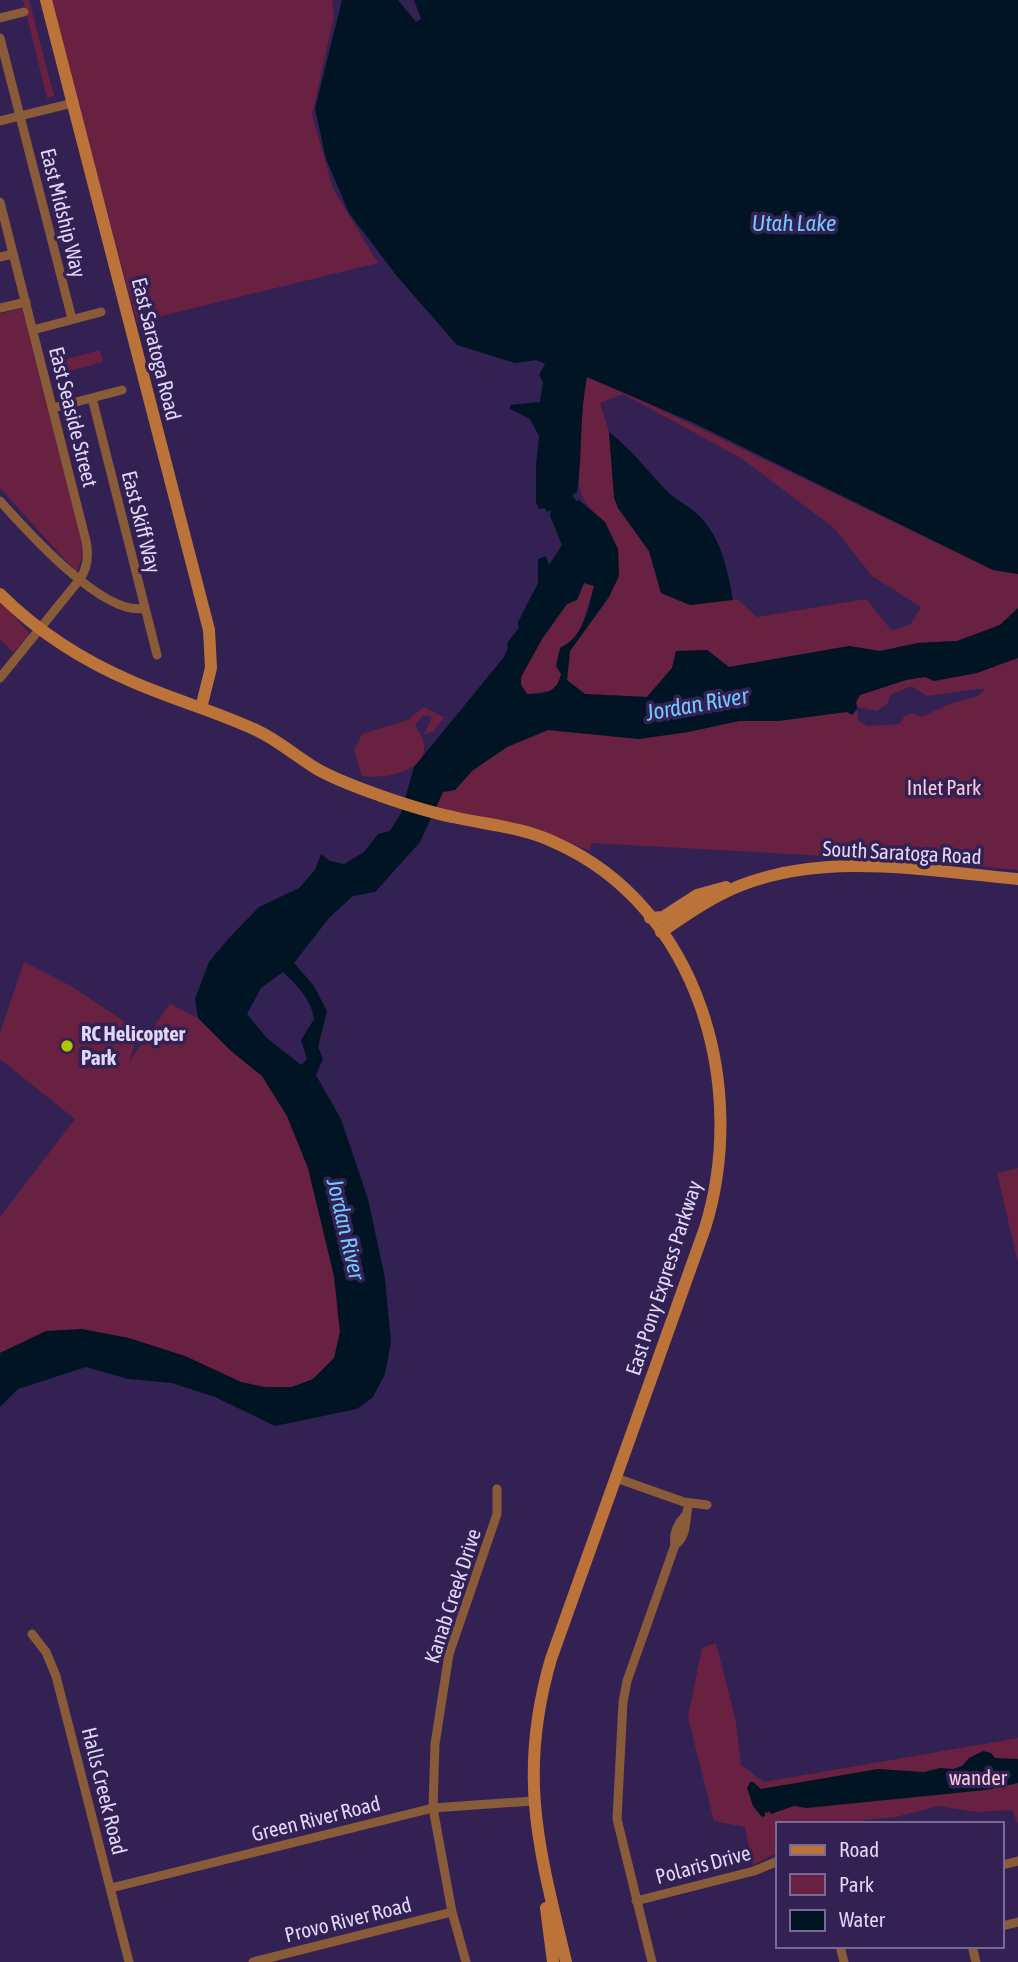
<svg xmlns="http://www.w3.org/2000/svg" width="1018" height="1962" font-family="'Asap Condensed',sans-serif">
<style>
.green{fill:#682140;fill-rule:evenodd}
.water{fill:#001423;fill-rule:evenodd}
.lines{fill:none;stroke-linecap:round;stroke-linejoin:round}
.street{stroke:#895b39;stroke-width:9}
.secondary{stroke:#bc7339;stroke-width:12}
.poi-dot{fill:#b0c500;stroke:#332153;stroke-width:2.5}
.labels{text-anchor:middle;stroke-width:7;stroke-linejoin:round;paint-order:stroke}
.street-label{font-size:21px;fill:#dfd7f6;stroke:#332153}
.park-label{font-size:21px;fill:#f9cad9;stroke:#332153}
.poi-label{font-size:21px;font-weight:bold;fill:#dfd7f6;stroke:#332153;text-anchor:start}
.water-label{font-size:23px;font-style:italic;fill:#71caff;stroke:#332153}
</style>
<rect width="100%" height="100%" fill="#332153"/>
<path class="green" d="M23,0H29L54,96L47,98Z
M49,0H332L334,16L312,115L333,189L378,263L137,322Z
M22,308L84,550L77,573L0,488V314Z
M100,350L103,362L59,374L56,362Z
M587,377L614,387L993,570L1018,574V608L1000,625L957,641L918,643L880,651L849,646L728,667L707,650L672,668L647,697L585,694L567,681L570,651L609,597L605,522C596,514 585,506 581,493C574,474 583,399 587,377ZM623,394L741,458L834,528L872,576L921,607L911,624L892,631L866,599L757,617L737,599L690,605L661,593L649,551L618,508L609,432L600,403Z
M584,583L594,586L580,631L571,643L559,684L553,690L527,694L521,685V677L542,639L567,604L577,600Z
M0,601L30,634L13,653L0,639Z
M1018,658V870L936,862L591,843L590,851L527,826L458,813L436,806L443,792L455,790L472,771L507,747L548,730L639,739L688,732L739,721H778L847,711L852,715L857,709L858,720L867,726L899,724L905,716L913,713L921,717L952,703L978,696L985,689H977L927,696L911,686L890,695L888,703L877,711L858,707L856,702L860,695L906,680Z
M423,707L444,717L433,732L424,734L432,717L423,715L415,725C418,731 424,739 424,745C427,773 381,779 362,776L354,750L362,734L408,720Z
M24,962L71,986L139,1031L129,1062L170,1004L198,1018L230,1050L262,1076L287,1116L308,1168L334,1276L340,1332L334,1358L313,1379L292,1387H265L241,1382L185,1356L46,1331L0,1353V1217L75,1119L0,1059V1033Z
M1018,1168V1263L997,1173Z
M716,1643L736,1722L741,1765L764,1782L1018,1738V1824L1012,1810L977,1812L938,1806L896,1817L866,1820L851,1824H778V1852L753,1865L745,1827L714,1821L688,1717L702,1648Z"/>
<path class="water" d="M342,0H398L416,22L421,19L414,0H1018V574L993,570L694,423L587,377C579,415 583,454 577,492L572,495L576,501L579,500L605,522L618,549L619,576L609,597L570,651L567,680L585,694L647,697L672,668L676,651L707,650L729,667L849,646L880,651L918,643L957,641L1000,625L1018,608V658L977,673L934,681L925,677L906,680L860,695L856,702L857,709L852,715L847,712L778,721H739L688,732L639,739L548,730L507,747L472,771L455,790L443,792L420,842L375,892L353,896L329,918L294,963L314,986L327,1011L318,1047L323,1059L316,1075L341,1119L368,1199L385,1278L391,1342L385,1374L373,1397L357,1409L275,1426L215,1397L172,1383L128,1379L86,1367L18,1389L0,1407V1353L46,1331L82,1329L129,1338L185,1356L241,1382L265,1387H292L313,1379L334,1358L340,1332L334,1276L308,1168L287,1116L262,1076L230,1050L198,1018L195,999L209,962L229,938L259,907L299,888L315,870L321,854L330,861L344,864L364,852L378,834L390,831L401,813L414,767L504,657L508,648L507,643L519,628L518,622L538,583V559L546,556L549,565L562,545L550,516L551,510L547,512L545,508L539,509L536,502V466L539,436L530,419L510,409V405L540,402L543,382L539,375L545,364L536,360L515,363L457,345L396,275L349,213L326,159L315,109ZM584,583L594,586C588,610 584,636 560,648L556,666L561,674C557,693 544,694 527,694L521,685V677L542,639L567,604L577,600ZM283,972C297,985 311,999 314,1019L301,1040L307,1059L301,1065L266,1037L247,1014L261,988Z
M609,432C631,449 647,470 666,490C674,499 686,504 696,513C721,535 727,568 733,600L690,605L661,593L649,551L618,508L614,498Z
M983,1751L991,1753L995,1758L1018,1759V1783L986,1790L806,1808L794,1806L771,1814L769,1811L767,1813L765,1812V1816L762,1817L753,1806L747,1788L750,1782H753L761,1789L878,1769L924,1772L940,1768L953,1769L962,1766L969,1758Z"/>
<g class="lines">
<path class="street" d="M0,18L24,12
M0,38L72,319
M0,121L73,103
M0,202L86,541C89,555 88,567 80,579L0,678
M0,257L13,254
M0,308L26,302
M33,330L101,312
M92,398L157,655
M53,408L122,390
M0,501C26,530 104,618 145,608
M616,1478L684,1502L707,1505
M675,1545C689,1535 684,1518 689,1503
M32,1634L46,1652L56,1676L129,1962
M1002,1865L1018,1861
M111,1888L433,1808L533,1801
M636,1901L754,1871L778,1861
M1002,1926L1018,1922
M840,1946L844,1962
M972,1946L976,1962
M253,1962L452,1912
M466,1962L452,1912L433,1808L435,1744L449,1654L497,1514V1489
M652,1962L617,1819L623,1702L627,1681L675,1545C673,1535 677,1524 685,1516"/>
<path class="secondary" d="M46,0L209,630L211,668L201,708
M0,594C38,632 84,661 133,682C174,700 218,712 258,731C279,741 297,757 317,769C336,780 359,788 381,796C404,804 428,812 453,817C488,825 523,827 556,843C699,907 749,1087 705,1228L551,1659C517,1775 539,1849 566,1962
M650,918L663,917L697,895L726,887
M661,932C686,915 710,898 739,886C827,851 926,871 1018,879
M546,1908L553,1962"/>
</g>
<circle class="poi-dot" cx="67" cy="1046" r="7"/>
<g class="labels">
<g class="street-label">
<text transform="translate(63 213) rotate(76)" y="7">East Midship Way</text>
<text transform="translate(156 349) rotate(76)" y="7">East Saratoga Road</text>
<text transform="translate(73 417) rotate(76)" y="7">East Seaside Street</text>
<text transform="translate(141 522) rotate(76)" y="7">East Skiff Way</text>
<text transform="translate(902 853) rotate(3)" y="7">South Saratoga Road</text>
<text transform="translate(664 1278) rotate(-72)" y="7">East Pony Express Parkway</text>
<text transform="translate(453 1596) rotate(-72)" y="7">Kanab Creek Drive</text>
<text transform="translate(104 1791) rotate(76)" y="7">Halls Creek Road</text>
<text transform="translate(316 1819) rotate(-14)" y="7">Green River Road</text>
<text transform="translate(703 1865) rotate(-15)" y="7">Polaris Drive</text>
<text transform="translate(348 1920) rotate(-14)" y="7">Provo River Road</text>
</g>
<g class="park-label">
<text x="944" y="795">Inlet Park</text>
<text x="978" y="1785">wander</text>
</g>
<g class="poi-label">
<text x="81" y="1041">RC Helicopter<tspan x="81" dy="24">Park</tspan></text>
</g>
<g class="water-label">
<text x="794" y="231">Utah Lake</text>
<text transform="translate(697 704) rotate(-10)" y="8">Jordan River</text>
<text transform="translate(346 1229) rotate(77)" y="8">Jordan River</text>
</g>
</g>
<rect x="776" y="1822" width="228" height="126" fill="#332153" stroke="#786a94" stroke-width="2"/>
<rect x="790" y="1845" width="35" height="10" fill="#bc7339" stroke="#786a94" stroke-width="2"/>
<text x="839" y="1857" font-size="21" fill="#dfd7f6">Road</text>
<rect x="790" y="1874" width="35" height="21" fill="#682140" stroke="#786a94" stroke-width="2"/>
<text x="839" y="1892" font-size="21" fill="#dfd7f6">Park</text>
<rect x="790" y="1910" width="35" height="21" fill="#001423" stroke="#786a94" stroke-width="2"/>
<text x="839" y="1927" font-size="21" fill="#dfd7f6">Water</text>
</svg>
